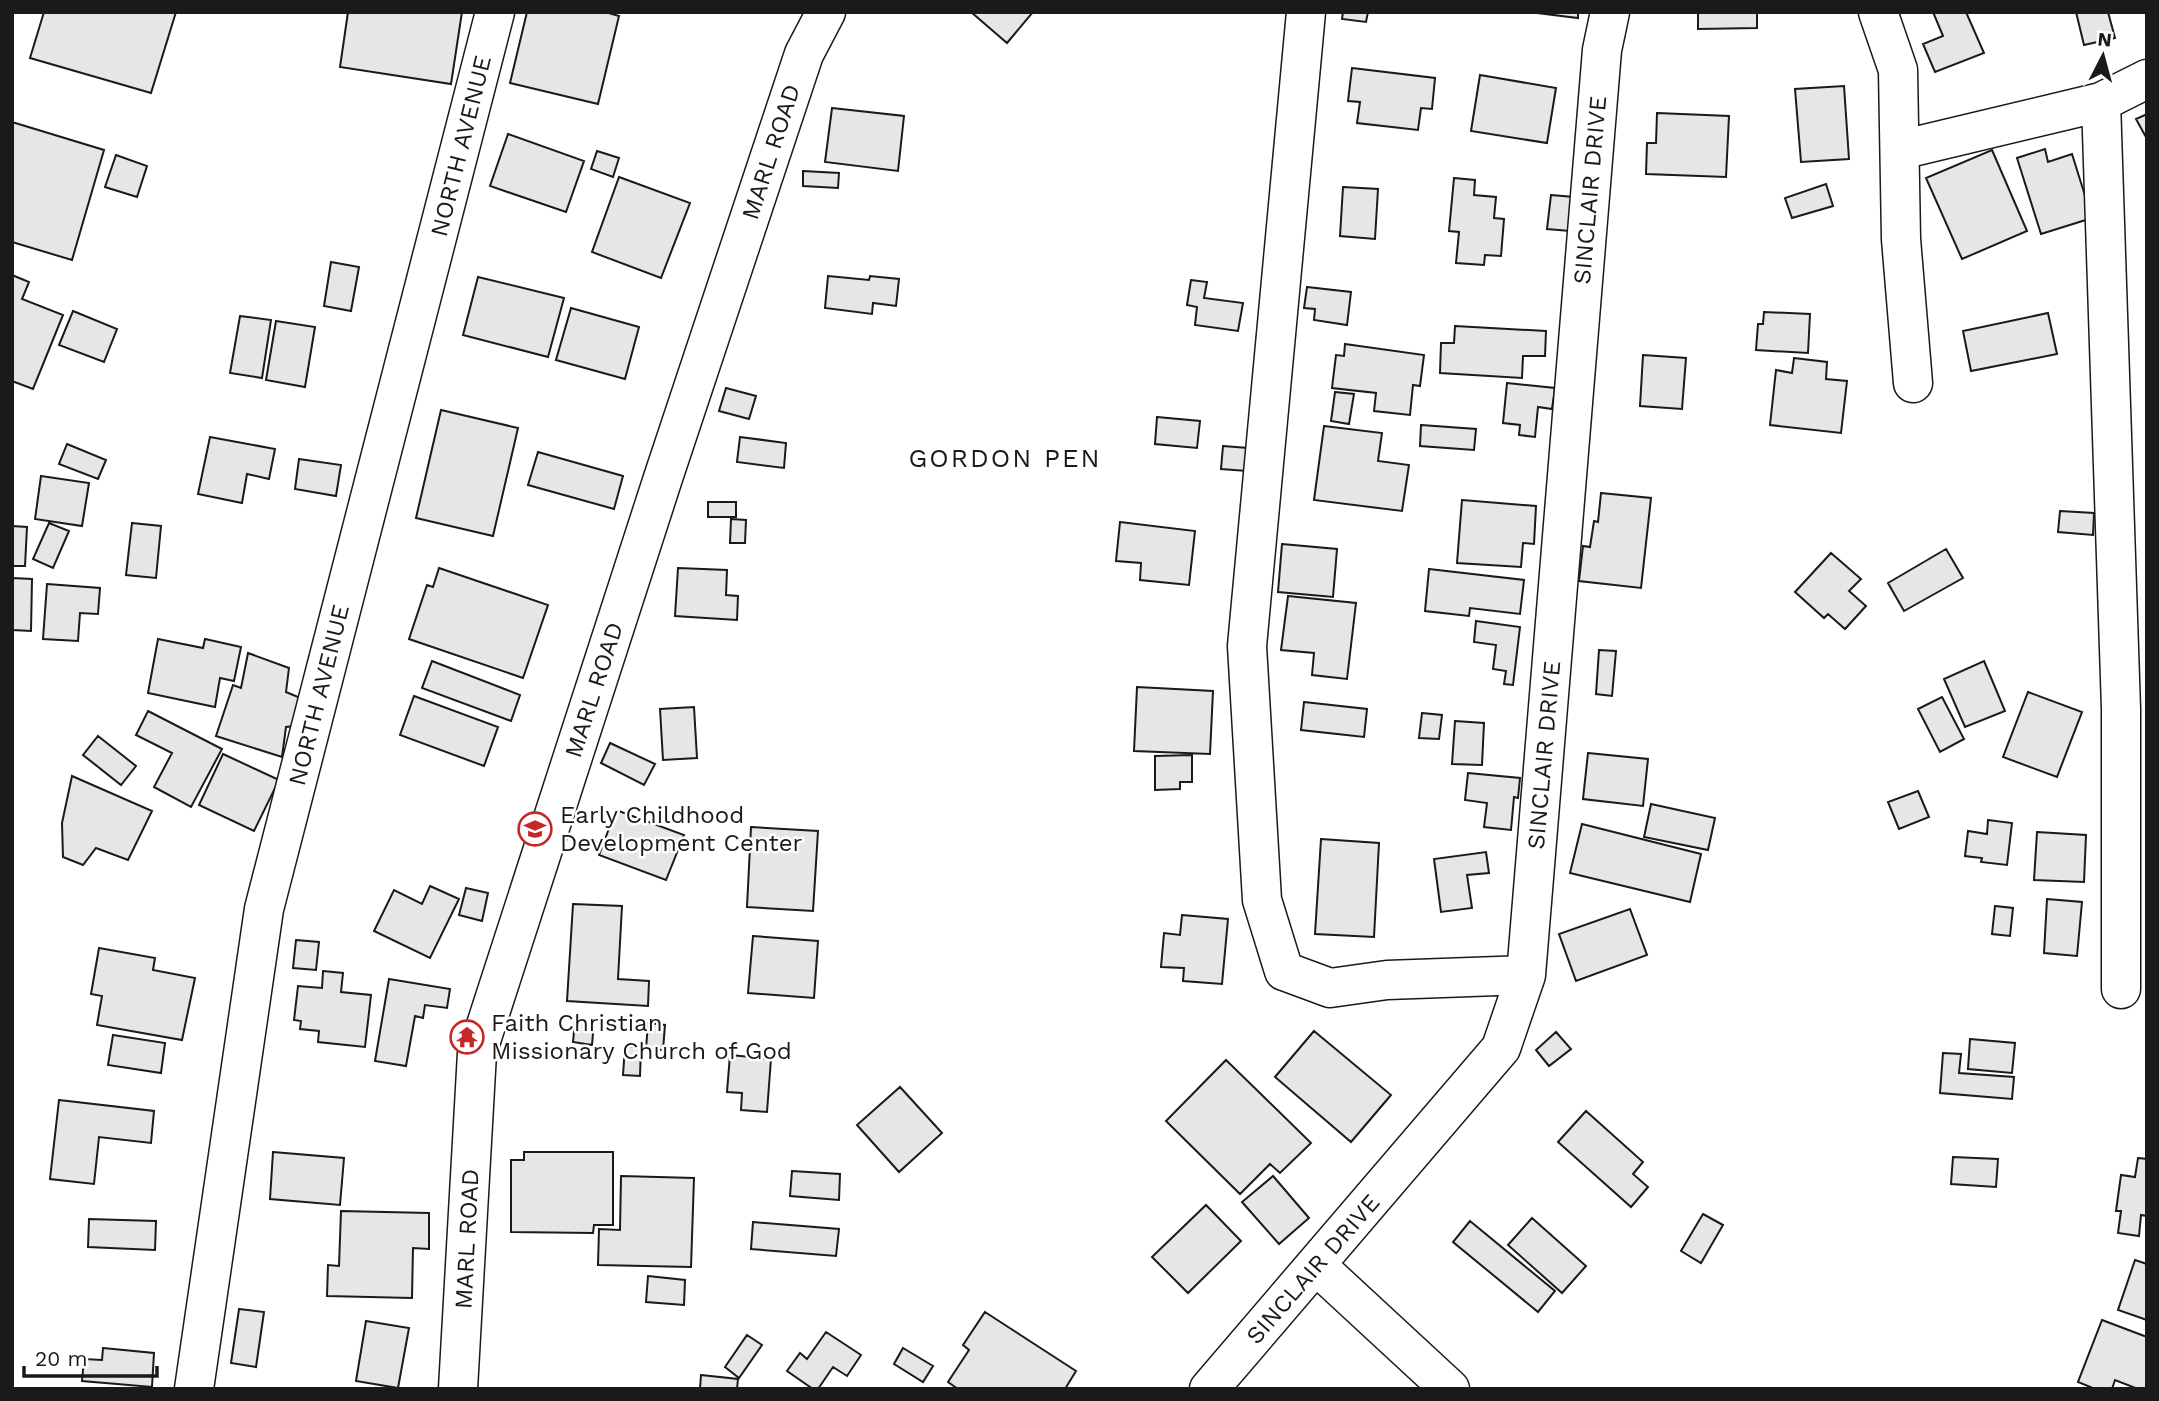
<svg xmlns="http://www.w3.org/2000/svg" width="2159" height="1401" font-family="'Work Sans',sans-serif">
<style>
.building{fill:#e6e6e6;stroke:#1a1a1a;stroke-width:2}
.lines{fill:none;stroke-linecap:round;stroke-linejoin:round}
.street-casing{stroke:#1a1a1a;stroke-width:41}
.street{stroke:#fff;stroke-width:38}
.labels{text-anchor:middle;stroke-width:5;stroke-linejoin:round;paint-order:stroke}
.street-label{font-size:24px;fill:#1a1a1a;stroke:#fff}
.poi-label{font-size:24px;fill:#1a1a1a;stroke:#fff;text-anchor:start}
.neighbourhood-label{font-size:26px;letter-spacing:2px;fill:#1a1a1a;stroke:#fff}
</style>
<rect width="100%" height="100%" fill="#fff"/>
<path class="building" d="M44,12H176L151,93L30,58Z
M348,12H462L451,84L340,67Z
M527,12H605L619,16L598,104L510,83Z
M971,12H1033L1007,43Z
M1343,12H1368L1366,22L1342,19Z
M1529,12H1578V18Z
M1698,12H1757V28L1698,29Z
M1933,12H1966L1984,53L1935,72L1923,44L1943,36Z
M2076,12H2108L2115,38L2084,45Z
M1352,68L1435,78L1432,109L1421,108L1418,130L1357,123L1360,102L1348,101Z
M1480,75L1556,88L1547,143L1471,131Z
M1844,86L1849,159L1801,162L1795,89Z
M832,108L904,116L898,171L825,162Z
M1657,113L1729,116L1726,177L1646,174L1647,143H1656Z
M2147,114V139L2136,119Z
M12,122L104,150L72,260L12,242Z
M508,134L584,161L566,212L490,186Z
M2045,149L2048,162L2072,154L2092,218L2041,234L2017,158Z
M1992,150L2027,231L1962,259L1926,178Z
M597,151L619,158L613,177L591,169Z
M116,155L147,166L137,197L105,187Z
M803,171L839,173L838,188L803,186Z
M619,177L690,203L661,278L592,252Z
M1454,178L1475,180L1474,195L1496,197L1494,218L1504,219L1501,256L1485,255L1484,265L1456,263L1459,232L1449,231Z
M1826,184L1833,206L1792,218L1785,198Z
M1343,187L1378,189L1375,239L1340,236Z
M1551,195L1574,197L1570,231L1547,229Z
M331,262L359,267L351,311L324,306Z
M12,275L29,282L22,299L63,315L33,389L12,381Z
M828,276L869,280L870,276L899,279L896,306L873,303L872,314L825,308Z
M478,277L564,298L548,357L463,335Z
M1191,280L1207,282L1204,298L1243,303L1238,331L1195,325L1197,307L1187,305Z
M1307,287L1351,292L1347,325L1314,320L1315,309L1304,308Z
M571,308L639,327L625,379L556,360Z
M73,311L117,329L104,362L59,345Z
M1764,312L1810,314L1808,353L1756,350L1758,324H1763Z
M2048,313L2057,354L1971,371L1963,331Z
M240,316L271,320L262,378L230,373Z
M276,321L315,327L305,387L266,380Z
M1455,326L1546,331L1545,356H1523L1522,378L1440,373L1441,343H1454Z
M1345,344L1424,355L1420,386L1413,385L1410,415L1374,411L1376,393L1332,388L1336,355L1344,356Z
M1643,355L1686,358L1682,409L1640,406Z
M1794,358L1827,362L1826,379L1847,381L1841,433L1770,425L1776,370L1792,373Z
M1507,383L1555,388L1552,409L1538,407L1535,437L1519,435L1520,425L1503,423Z
M726,388L756,396L749,419L719,411Z
M1335,392L1354,394L1349,424L1331,421Z
M441,410L518,428L493,536L416,518Z
M1157,417L1200,421L1197,448L1155,444Z
M1421,425L1476,429L1474,450L1420,446Z
M1324,426L1382,433L1378,461L1409,465L1402,511L1314,500Z
M210,437L275,449L269,479L247,474L242,503L198,494Z
M740,437L786,443L784,468L737,462Z
M67,444L106,460L98,479L59,464Z
M1223,446L1248,448L1247,471L1221,469Z
M538,452L623,476L614,509L528,485Z
M299,459L341,465L336,496L295,489Z
M41,476L89,483L82,526L35,519Z
M1601,493L1651,498L1641,588L1579,581L1583,546L1590,547L1594,521L1598,522Z
M1462,500L1536,506L1534,544L1523,543L1521,567L1457,563Z
M708,502H736V517H708Z
M2060,511L2094,513L2093,535L2058,532Z
M731,519L746,520L745,543H730Z
M1120,522L1195,531L1189,585L1140,580L1141,563L1116,561Z
M49,523L69,531L53,568L33,559Z
M132,523L161,526L156,578L126,575Z
M12,526L27,527L25,566H12Z
M1282,544L1337,549L1333,597L1278,592Z
M1946,549L1963,578L1904,611L1888,583Z
M1831,553L1861,579L1849,591L1866,606L1845,629L1828,614L1824,618L1795,592Z
M439,568L548,605L523,678L409,639L427,585L433,587Z
M678,568L727,570L726,595L738,596L737,620L675,616Z
M1429,569L1524,580L1520,614L1470,608L1469,616L1425,611Z
M12,578L32,579L31,631L13,630Z
M47,584L100,588L98,614L80,613L78,641L43,639Z
M1288,596L1356,603L1347,679L1312,675L1314,653L1281,650Z
M1476,621L1520,627L1513,685L1504,684L1506,671L1493,669L1496,645L1474,642Z
M158,639L203,648L205,639L241,647L234,681L220,678L215,707L148,693Z
M1599,650L1616,651L1612,696L1596,694Z
M248,653L289,668L286,692L303,699L296,726L286,727L282,757L216,736L233,685L241,688Z
M432,661L520,695L511,721L422,688Z
M1984,661L2005,711L1965,727L1944,679Z
M1137,687L1213,691L1210,754L1134,751Z
M2028,692L2082,712L2057,777L2003,757Z
M414,696L498,727L484,766L400,735Z
M1942,697L1964,739L1940,752L1918,709Z
M1304,702L1367,709L1364,737L1301,730Z
M694,707L697,758L663,760L660,709Z
M148,711L222,749L191,807L154,787L172,753L136,735Z
M1422,713L1442,715L1439,739L1419,738Z
M1455,721L1484,723L1482,765L1452,764Z
M98,736L136,766L121,785L83,755Z
M610,743L655,764L644,785L601,763Z
M1588,753L1648,759L1643,806L1583,799Z
M223,754L279,780L254,831L199,805Z
M1192,755V782H1180V789L1155,790V756Z
M1468,773L1520,778L1518,798L1514,797L1511,830L1484,827L1487,803L1465,800Z
M72,776L152,811L128,860L96,848L83,865L63,857L62,823Z
M1918,791L1929,817L1899,829L1888,802Z
M1651,804L1715,818L1708,850L1644,837Z
M616,810L684,835L666,880L599,855Z
M1988,820L2012,823L2007,865L1981,862L1982,858L1965,856L1968,831L1987,834Z
M1582,824L1701,854L1690,902L1570,873Z
M751,827L818,831L813,911L747,907Z
M2037,832L2086,835L2084,882L2034,880Z
M1321,839L1379,843L1374,937L1315,934Z
M1486,852L1489,873L1467,875L1472,908L1441,912L1434,859Z
M430,886L459,899L430,958L374,931L394,890L422,904Z
M466,888L488,893L482,921L459,915Z
M2047,899L2082,902L2077,956L2044,953Z
M573,904L622,906L618,979L649,981L648,1006L567,1001Z
M1995,906L2013,908L2010,936L1992,934Z
M1630,909L1647,955L1576,981L1559,934Z
M1182,915L1228,919L1222,984L1183,981L1184,968L1161,967L1164,933L1180,935Z
M753,936L818,941L814,998L748,993Z
M296,940L319,942L316,970L293,968Z
M99,948L155,958L153,970L195,978L182,1040L97,1025L102,996L91,994Z
M323,971L343,973L341,992L371,995L365,1047L318,1042L319,1031L300,1029L301,1021L294,1020L298,986L322,988Z
M389,979L450,989L447,1008L425,1005L423,1018L415,1016L406,1066L375,1061Z
M575,1021L594,1022L592,1045L573,1042Z
M648,1023L665,1025L663,1050L646,1049Z
M1314,1031L1391,1095L1351,1142L1275,1077Z
M1556,1032L1571,1049L1549,1066L1536,1050Z
M113,1035L165,1043L161,1073L108,1065Z
M1970,1039L2015,1043L2012,1073L1968,1069Z
M625,1046L641,1047L640,1076L623,1075Z
M1943,1053L1961,1054L1959,1073L2014,1077L2012,1099L1940,1093Z
M730,1055L771,1059L767,1112L741,1110L742,1093L727,1092Z
M1226,1060L1311,1143L1280,1173L1270,1164L1240,1194L1166,1121Z
M900,1087L942,1133L899,1172L857,1125Z
M59,1100L154,1111L151,1143L99,1137L94,1184L50,1179Z
M1586,1111L1643,1162L1633,1174L1648,1187L1631,1207L1558,1142Z
M273,1152L344,1158L340,1205L270,1199Z
M524,1152H613V1225H594L593,1233L511,1232V1160H524Z
M1953,1157L1998,1159L1996,1187L1951,1184Z
M2138,1158L2147,1159V1216L2141,1215L2139,1236L2118,1233L2121,1211H2116L2121,1175L2135,1177Z
M792,1171L840,1174L839,1200L790,1196Z
M621,1176L694,1178L691,1267L598,1265L599,1229L620,1230Z
M1273,1176L1309,1218L1279,1244L1242,1202Z
M1206,1205L1241,1241L1188,1293L1152,1257Z
M341,1211L429,1213V1249L413,1248L412,1298L327,1296L328,1265L339,1266Z
M1703,1214L1723,1225L1701,1263L1681,1251Z
M1532,1218L1586,1266L1562,1293L1508,1245Z
M89,1219L156,1221L155,1250L88,1247Z
M1470,1221L1555,1291L1538,1312L1453,1242Z
M753,1222L839,1229L836,1256L751,1249Z
M2135,1260L2147,1264V1320L2118,1310Z
M648,1276L685,1280L684,1305L646,1302Z
M239,1309L264,1312L256,1367L231,1363Z
M985,1312L1076,1371L1065,1389H958L948,1382L969,1350L963,1345Z
M2102,1320L2147,1337V1389H2138L2115,1380L2112,1389H2095L2078,1382Z
M366,1321L409,1328L398,1388L356,1381Z
M826,1332L861,1355L847,1376L833,1367L818,1389H813L787,1371L800,1353L807,1359Z
M747,1335L762,1345L739,1378L725,1367Z
M103,1348L154,1353L152,1387L82,1381L84,1359L102,1360Z
M903,1348L933,1366L923,1382L894,1364Z
M701,1375L738,1379L737,1389H700Z"/>
<g class="lines">
<defs>
<path id="street" d="M1306,12L1247,646L1262,900L1284,971L1330,988L1387,980L1526,975
M1878,12L1898,70L1901,239L1913,383
M2101,102L2121,709V989
M1900,150L2101,102L2147,79
M1317,1266L1450,1389
M194,1389L264,909L495,12
M458,1389L477,1053L663,478L804,54L826,12
M1209,1389L1501,1048L1526,975L1602,50L1610,12"/>
</defs>
<use href="#street" class="street-casing"/>
<use href="#street" class="street"/>
</g>
<defs>
<symbol id="school-ring" viewBox="-11 -11 22 22"><circle r="9.5" fill="#fff" stroke="#c62828" stroke-width="1.5"/><path d="M0-5L7-2L0 1L-7-2ZM-4 1L0 2.5L4 1V4Q0 6-4 4Z" fill="#c62828"/></symbol>
<symbol id="temple-ring" viewBox="-11 -11 22 22"><circle r="9.5" fill="#fff" stroke="#c62828" stroke-width="1.5"/><path d="M0-6L5-2H3V0L6.5 2.5H4V6H1.5V3h-3V6H-4V2.5H-6.5L-3 0V-2H-5Z" fill="#c62828"/></symbol>
</defs>
<g fill-rule="evenodd">
<use href="#school-ring" x="516" y="810" width="38" height="38"/>
<use href="#temple-ring" x="448" y="1018" width="38" height="38"/>
</g>
<g class="labels">
<g class="street-label">
<text transform="translate(461 146) rotate(-76)" y="8">NORTH AVENUE</text>
<text transform="translate(771 152) rotate(-72)" y="8">MARL ROAD</text>
<text transform="translate(1590 190) rotate(-85)" y="8">SINCLAIR DRIVE</text>
<text transform="translate(594 690) rotate(-72)" y="8">MARL ROAD</text>
<text transform="translate(319 695) rotate(-76)" y="8">NORTH AVENUE</text>
<text transform="translate(1544 755) rotate(-85)" y="8">SINCLAIR DRIVE</text>
<text transform="translate(467 1239) rotate(-87)" y="8">MARL ROAD</text>
<text transform="translate(1313 1269) rotate(-49)" y="8">SINCLAIR DRIVE</text>
</g>
<g class="poi-label">
<text x="560" y="823">Early Childhood<tspan x="560" dy="28">Development Center</tspan></text>
<text x="491" y="1031">Faith Christian<tspan x="491" dy="28">Missionary Church of God</tspan></text>
</g>
<g class="neighbourhood-label">
<text x="1005" y="467">GORDON PEN</text>
</g>
</g>
<rect width="2159" height="1401" fill="none" stroke="#1a1a1a" stroke-width="28"/>
<g transform="translate(2103 56) rotate(6)" stroke="#ffffff" stroke-width="5" paint-order="stroke">
<path d="M0-5L12 26L0 18L-12 26Z" fill="#1a1a1a"/>
<text y="-10" font-size="19" font-weight="bold" text-anchor="middle" fill="#1a1a1a">N</text>
</g>
<path d="M24 1366v10h133v-10" fill="none" stroke="#1a1a1a" stroke-width="3.5"/>
<text x="35" y="1366" font-size="21" fill="#1a1a1a" stroke="#ffffff" stroke-width="5" paint-order="stroke">20 m</text>
</svg>
